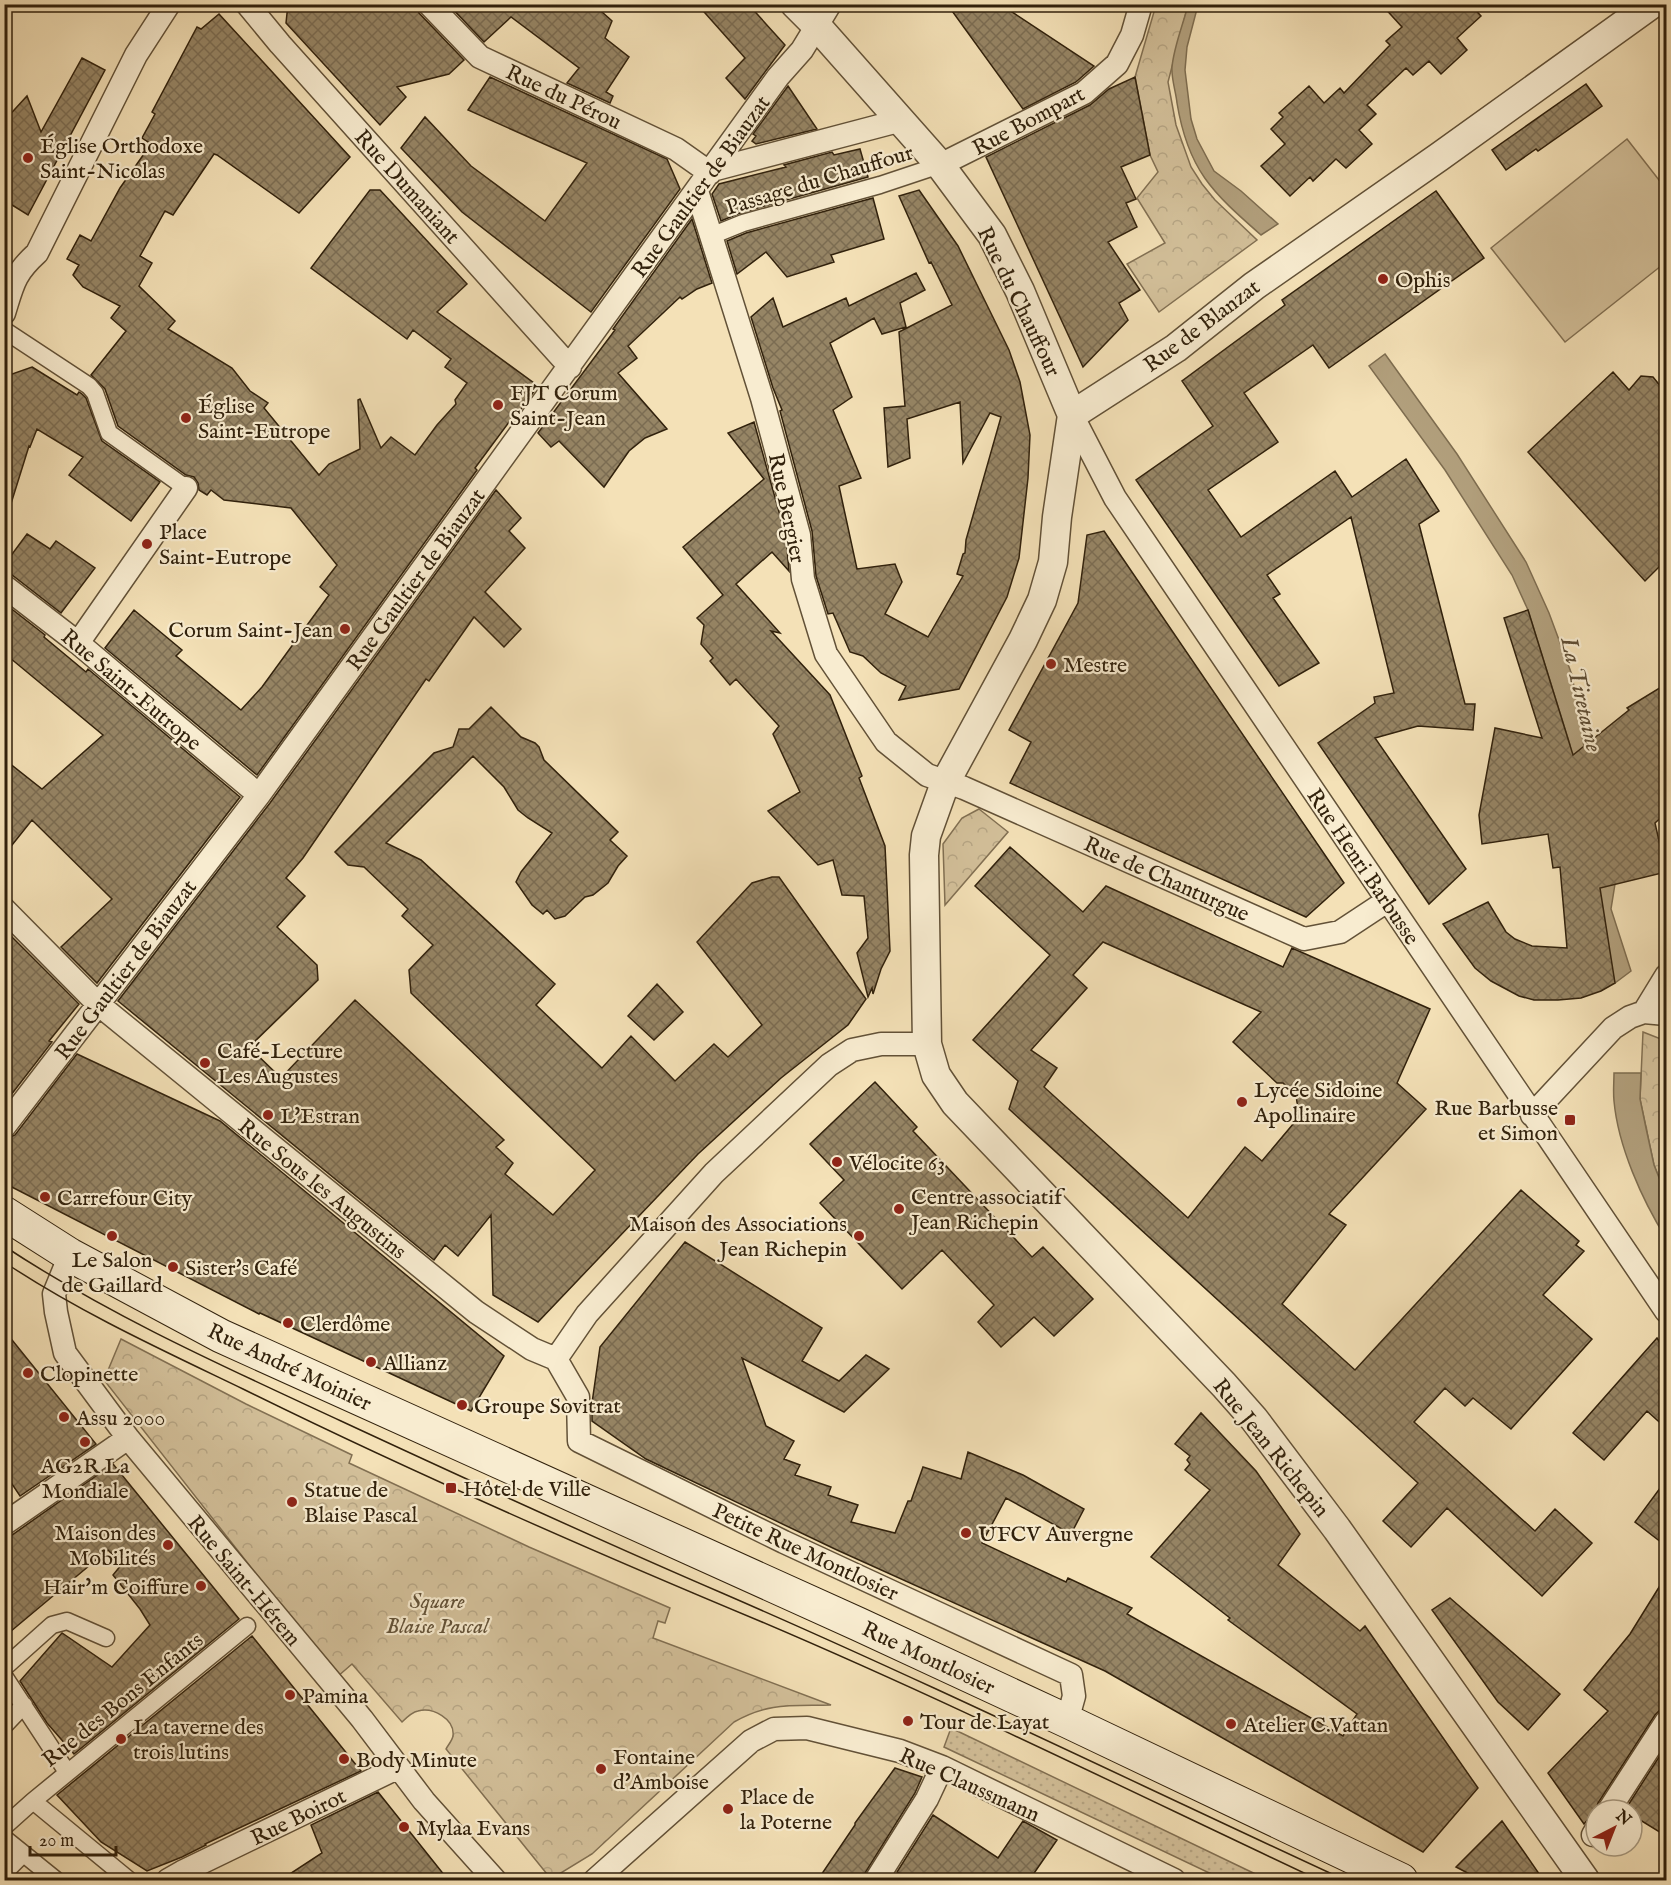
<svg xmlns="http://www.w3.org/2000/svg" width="1671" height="1885" font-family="'IM FELL English',serif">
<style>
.forest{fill:url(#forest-crowns);stroke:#827053;stroke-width:1.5}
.garden{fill:url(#garden-dots);stroke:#827053;stroke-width:1.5}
.pitch{fill:#d3c09a;stroke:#827053;stroke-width:1.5}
.water{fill:#b2a07d;stroke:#7e6d50;stroke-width:1.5}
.building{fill:url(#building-cross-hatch);stroke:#31210c;stroke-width:1.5;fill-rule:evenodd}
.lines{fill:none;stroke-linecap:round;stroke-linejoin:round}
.pedestrian-casing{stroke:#625137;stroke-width:19}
.minor-casing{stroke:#625137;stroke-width:25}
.tertiary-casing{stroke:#625137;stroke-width:31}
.secondary-casing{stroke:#31210c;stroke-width:35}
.pedestrian{stroke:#f8ecd0;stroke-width:16}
.minor{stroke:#f8ecd0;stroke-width:22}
.tertiary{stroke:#f8ecd0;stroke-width:28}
.secondary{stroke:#f8ecd0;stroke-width:33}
.tram{stroke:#31210c;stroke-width:1.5}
.poi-dot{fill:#8f2418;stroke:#f8ecd0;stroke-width:2}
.labels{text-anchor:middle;stroke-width:4.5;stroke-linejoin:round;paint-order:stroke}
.street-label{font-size:22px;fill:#31210c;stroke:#f8ecd0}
.poi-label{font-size:22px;fill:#31210c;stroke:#f8ecd0;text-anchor:start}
.park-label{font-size:22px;font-style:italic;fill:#625137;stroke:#f8ecd0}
.water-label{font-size:24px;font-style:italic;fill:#5e4d34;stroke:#f8ecd0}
</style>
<defs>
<pattern id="forest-crowns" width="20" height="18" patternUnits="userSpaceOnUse" patternTransform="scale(1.5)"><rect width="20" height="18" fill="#d3c09a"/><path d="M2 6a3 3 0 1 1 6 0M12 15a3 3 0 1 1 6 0" fill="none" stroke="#b6a584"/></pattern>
<pattern id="garden-dots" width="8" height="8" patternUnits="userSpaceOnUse" patternTransform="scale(1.5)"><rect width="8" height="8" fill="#d3c09a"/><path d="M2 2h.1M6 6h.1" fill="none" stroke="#b6a584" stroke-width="1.8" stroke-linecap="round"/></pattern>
<pattern id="building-cross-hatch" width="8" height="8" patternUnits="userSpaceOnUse" patternTransform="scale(1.5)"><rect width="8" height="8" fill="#968565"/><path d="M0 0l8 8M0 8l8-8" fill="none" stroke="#7b6c52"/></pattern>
</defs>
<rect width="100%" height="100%" fill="#f4e1b7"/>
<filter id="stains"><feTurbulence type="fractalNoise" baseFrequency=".00333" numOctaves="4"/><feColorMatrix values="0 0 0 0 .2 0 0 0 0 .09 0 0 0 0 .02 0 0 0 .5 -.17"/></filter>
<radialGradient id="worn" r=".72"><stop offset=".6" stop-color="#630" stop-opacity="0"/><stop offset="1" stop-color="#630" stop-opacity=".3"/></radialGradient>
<path class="forest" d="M1156,5H1188L1168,82L1176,125L1191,167L1202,184L1215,200L1257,240L1159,312L1127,264L1165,243L1137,198L1158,172L1150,155L1135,77Z
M979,809L1008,832L945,905L943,844L962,818Z
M1643,1032L1666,1041V1195L1654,1165L1640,1099Z
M121,1339L246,1404L352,1455L349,1463L529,1547L670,1608L665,1623L658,1621L653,1638L831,1705C792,1706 769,1702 734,1722L592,1854L551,1879L446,1749C448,1745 452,1741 453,1736C455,1719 433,1707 418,1711C412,1712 406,1718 402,1722L352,1664L337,1677L104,1380Z"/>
<path class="garden" d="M951,1728L1268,1880H1224L944,1747Z"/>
<path class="pitch" d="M1627,139L1666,189V262L1565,342L1491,248Z"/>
<path class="water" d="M1188,5H1198L1187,47L1185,70L1191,119L1197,139L1214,171L1241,191L1278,224L1261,235C1212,192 1188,170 1177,103C1176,92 1171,78 1172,67C1174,46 1183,25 1188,5Z
M1385,354L1457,454L1526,562L1549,613L1572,675L1584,747L1615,884L1611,909L1631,971L1615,983L1591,884L1570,745L1528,610L1512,575L1445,470L1369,366Z
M1614,1073H1641L1640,1099L1646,1128L1654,1165L1666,1195V1238C1642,1200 1618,1146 1614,1101C1613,1091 1614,1082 1614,1073Z"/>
<path class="building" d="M288,4H416L419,13L464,60L449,74L397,87L406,97L380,125L286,23Z
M448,4H593L612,21L605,38L629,57L606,92L613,96L610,103L567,83L579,68L511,17L484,42Z
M697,4H748L785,45L745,99L726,78L745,58Z
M947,4H1000L1094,66L1076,82L1023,109Z
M1381,4H1470L1481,16L1457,38L1467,50L1441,74L1429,61L1413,75L1406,68L1367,105L1376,114L1359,130L1372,144L1346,168L1336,159L1313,181L1310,177L1290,196L1261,166L1285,144L1271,129L1283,117L1279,113L1309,86L1324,103L1340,88L1344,93L1390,45L1386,41L1402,27Z
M219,14L350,157L299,213L217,155L214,154L173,215L165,211L140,256L152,263L139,286L175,321L168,329L232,368L250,391L268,403L264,408L319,475L329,464L360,449L358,400L360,399L381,448L391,437L415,455L437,425L456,404L455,400L467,383L445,367L451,359L413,330L407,339L311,268L370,190H380L467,284L437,312L538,386L519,412L518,410L475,468L477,470L257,775L105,648L134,610L182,650L176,656L241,710L262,687L329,595L320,587L337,565L291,508L224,500L211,490L207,495L199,490L198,483L194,477L186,475L118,426L105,389L91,375L126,331L111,318L120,306L83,287L73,275L79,265L67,259L80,235L91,241L120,188L151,144L142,138L155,114L152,112L197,27L201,29Z
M82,58L105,70L28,215L4,200V121L27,96L41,132Z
M490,77L667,159L680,189L591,312L462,212L401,148L425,117L471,166L545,221L587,163L468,110Z
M1135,77L1150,155L1121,167L1136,199L1126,203L1137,227L1108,242L1140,290L1119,303L1128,320L1083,367L986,157L1090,105L1109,89Z
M1586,84L1602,106L1538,151L1536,149L1506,170L1492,150Z
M788,86L817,129L756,144L752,141L756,136L753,134Z
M860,149L868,177L740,213L721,221L712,194L719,184L786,167L784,165L832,152L834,155Z
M919,190L958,246L1009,350L1020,382L1030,435L1028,478L1019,558L1007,597L959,689L899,700L906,686L881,673L863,656L850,652L833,613L828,614L816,576L812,531L780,411L782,410L773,388L751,317L773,298L783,327L846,298L849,306L916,273L925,290L900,303L906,327L882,334L874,318L830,343L852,397L833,410L861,478L839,486L857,569L895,564L902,582L885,614L928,637L963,576L957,574L963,554L965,553L966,540L1001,417L990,413L963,463L960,402L907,419L910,458L888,467L884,408L905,406L899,332L952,305L931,262L929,263L899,196Z
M1436,191L1484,258L1329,368L1313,345L1244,393L1278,442L1208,490L1241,537L1335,471L1352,497L1406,459L1439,511L1419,524L1465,704H1475L1473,730L1418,726L1375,738L1466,869L1429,904L1318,743L1375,703L1374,697L1394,693L1351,517L1267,575L1280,594L1273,598L1319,663L1279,686L1136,480L1213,426L1182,381L1285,305L1282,300Z
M873,198L884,239L831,255L834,262L787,277L766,252L737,274L727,241L746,233Z
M692,219L712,283L697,289L682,299L680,297L628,346L637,358L618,373L667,429L645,438L629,451L604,487L559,441L551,447L538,433L615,330L613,329Z
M32,367L77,395L79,392L82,394L86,398L102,441L160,482L131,521L69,475L83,457L37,429L30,447L29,446L10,507L4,506V394L12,374Z
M1613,372L1629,390L1641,376L1653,377L1666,393V560L1645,581L1528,452Z
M754,422L786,537L789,571L772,552L736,584L780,633L771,631L830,695L862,776L859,778L885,846L890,951L881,969L873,994L872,988L868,997L857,953L868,938L864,896L842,895L833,860L818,865L768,811L800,792L773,734L779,726L736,679L730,685L710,661L713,658L701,644L704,625L697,618L723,595L683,547L764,479L728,433Z
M496,490L521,518L509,531L525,548L485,592L521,629L504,647L474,617L429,681L426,679L303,858L286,878L305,896L277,927L317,965L318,980L249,1047L281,1078L355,1000L504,1140L496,1147L513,1163L505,1174L553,1215L595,1170L411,993L409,970L433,945L402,916L408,909L364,867L348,865L335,852L434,753L453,747L459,729H469L491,707L521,737L535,743L539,747L544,760L618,832L610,840L627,856L618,866L608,883L593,895L585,897L565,916L555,919L547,910L543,914L532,905L516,882L521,872L552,833L528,818L518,810L504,787L473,756L386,843L421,860L555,984L536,1005L602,1068L631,1036L675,1081L714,1044L728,1057L762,1025L697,942L752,883L772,877H779L866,999L848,1025L781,1078L698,1154L538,1322L493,1295L491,1215L458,1256L445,1245L434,1260L118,1001L270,803Z
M1104,531L1344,883L1306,917L1010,783L1031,742L1009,730L1078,603L1087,535Z
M27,534L50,549L56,541L95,568L61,613L12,575L4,573V565Z
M4,603L45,635L44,637L86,672L88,669L240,797L97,983L61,947L112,899L32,820L4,855V759L42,789L103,735L4,653Z
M1528,610L1573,755L1629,710L1627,708L1666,684V813L1655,823L1666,872L1600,888L1615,983L1601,991L1581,998L1558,1000H1534L1519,996L1491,981L1475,968L1443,924L1488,902L1506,932L1515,939L1532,946L1567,948L1560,867L1553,868L1548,834L1482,844L1479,815L1495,728L1542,738L1504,618Z
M1010,847L1083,912L1106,886L1283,967L1292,948L1430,1009L1397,1083L1426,1109L1329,1214L1346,1225L1282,1304L1355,1370L1521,1190L1579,1241L1576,1245L1584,1251L1543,1295L1592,1339L1511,1429L1473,1398L1465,1406L1445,1388L1414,1422L1535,1531L1555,1509L1592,1543L1542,1596L1447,1508L1411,1547L1383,1521L1418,1483L1009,1109L1018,1081L973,1040L1050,955L975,886ZM1103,942L1261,1012L1233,1042L1277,1083H1283L1296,1095L1299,1117L1262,1161L1245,1147L1188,1218L1044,1087L1057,1068L1031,1050L1087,988L1073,975Z
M4,929L79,1004L49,1041L52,1042L4,1104Z
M657,984L683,1012L654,1040L628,1016Z
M77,1054L220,1121L504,1356L471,1411L260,1313L259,1314L4,1183V1140L15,1135Z
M875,1082L917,1127L913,1131L1032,1257L1043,1247L1093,1299L1054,1336L1034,1317L1001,1347L978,1322L994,1305L942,1250L902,1289L820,1203L844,1180L810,1144Z
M685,1242L822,1328L802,1361L839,1381L866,1355L889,1369L844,1412L742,1358L766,1426L794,1441L784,1459L800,1465L795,1475L831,1487L828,1495L858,1505L851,1522L895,1533L908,1501H911L923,1467L961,1479L968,1452L1023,1475L1084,1509L1071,1534L1006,1498L982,1543L1066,1582L1068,1578L1132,1608L1127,1614L1343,1736L1357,1714L1228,1620L1230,1618L1151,1557L1210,1490L1185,1470L1190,1464L1187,1460L1190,1456L1175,1444L1201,1413L1256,1471L1300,1534L1278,1565L1360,1631L1365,1626L1478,1788L1423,1852L1105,1671L837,1550L646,1459L592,1421V1403L600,1347Z
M4,1330L96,1444L20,1496L4,1472Z
M1657,1338L1666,1352V1428L1647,1411L1604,1460L1573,1433Z
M113,1464L239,1619L74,1754L47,1723L20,1681L62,1633L112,1667L150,1625L140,1609L113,1575L122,1564L108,1550L4,1637V1537L12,1535Z
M1666,1480V1546L1635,1522Z
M1666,1576V1709L1660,1710L1655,1715L1598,1803L1596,1810L1584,1824L1548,1773L1608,1711L1584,1690L1630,1634Z
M1450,1598L1560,1694L1528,1730L1498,1702L1432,1610Z
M252,1636L361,1771L205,1844L206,1845L182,1857L147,1871L101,1842L57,1795Z
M1666,1746V1836L1632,1815V1810H1625Z
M895,1768L922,1777L915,1793L865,1873L863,1881H817L855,1825V1823Z
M378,1792L449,1881H279L322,1853L311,1825Z
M933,1815L998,1858L1023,1821L1057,1840L1030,1879L1032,1881H913L897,1872Z
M1502,1821L1524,1852L1544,1881H1483L1456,1867Z"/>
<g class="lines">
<defs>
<path id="pedestrian" d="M711,236L743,223L880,185L940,165
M4,330L89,386L95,393L109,433L186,488
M4,1668L52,1625L67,1621L106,1638
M4,1676L67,1772
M4,1726L24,1705
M4,1827L33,1801
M4,1838L56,1880
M4,1873L23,1854
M129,1880L33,1801L247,1626"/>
<path id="minor" d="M247,4L280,44L570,367
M429,4L480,57L676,149L710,173
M940,165L1084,93L1117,64L1132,35L1141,4
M712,170L902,120
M697,191L762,398L799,535L803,579L826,654L886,742L927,775L964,788L1304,939L1340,932L1387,901
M4,313C13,284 14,274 37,253L136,55L169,4
M1072,415L1115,498L1666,1311
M4,586L78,643L259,795
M78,643L186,488
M4,909L98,1004L476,1312L532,1349L556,1359
M1644,1012L1666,976
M1532,1115L1613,1028L1630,1017L1644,1012L1666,1014
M4,1127L259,795L778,77L802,50L830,4
M70,1255L54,1294L56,1312L65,1353L128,1438L362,1719L424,1801L495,1880
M556,1359L578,1397L579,1441L784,1542L1071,1675L1074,1696L1067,1721
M556,1359L587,1314L714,1173L829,1065L852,1050L881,1044H927
M4,1524L128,1438
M1609,1810L1666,1722
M1593,1835L1596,1830
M168,1880L182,1872L397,1768
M595,1880L751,1741L774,1729L807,1728L900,1751L942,1767L1174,1880
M876,1880L927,1799L942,1767"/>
<path id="tertiary" d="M795,4L816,25L940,165L992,235L1020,291L1072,415
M1585,1880L1337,1529L1254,1419L1224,1385L955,1103L936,1075L927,1044L924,855L926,836L945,783L1023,640L1042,600L1053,562L1057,517L1072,415L1176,348L1254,286L1439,157L1652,4"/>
<path id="secondary" d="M4,1213L70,1255L221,1336L858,1624L1067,1721L1401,1880"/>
</defs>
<use href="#pedestrian" class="pedestrian-casing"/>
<use href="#minor" class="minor-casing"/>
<use href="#tertiary" class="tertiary-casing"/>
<use href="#secondary" class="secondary-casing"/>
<use href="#pedestrian" class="pedestrian"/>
<use href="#minor" class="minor"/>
<use href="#tertiary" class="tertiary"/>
<use href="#secondary" class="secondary"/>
<path class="tram" d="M4,1246C110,1316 227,1368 341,1421C468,1480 594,1538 722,1593C932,1684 1137,1784 1345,1880
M4,1262C79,1312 162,1350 243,1389C413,1473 587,1549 762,1622C950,1702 1134,1793 1319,1880"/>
</g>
<g class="poi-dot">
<circle cx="28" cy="158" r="6"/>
<circle cx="1383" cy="279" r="6"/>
<circle cx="498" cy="405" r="6"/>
<circle cx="186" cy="418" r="6"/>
<circle cx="147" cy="544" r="6"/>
<circle cx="345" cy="629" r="6"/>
<circle cx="1051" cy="664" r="6"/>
<circle cx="205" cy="1063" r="6"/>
<circle cx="1242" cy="1102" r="6"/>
<circle cx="268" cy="1115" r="6"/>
<rect x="1564" y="1114" width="12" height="12" rx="3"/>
<circle cx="837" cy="1162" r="6"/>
<circle cx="45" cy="1197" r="6"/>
<circle cx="899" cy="1209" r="6"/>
<circle cx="112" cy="1236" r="6"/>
<circle cx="859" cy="1236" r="6"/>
<circle cx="173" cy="1267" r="6"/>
<circle cx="288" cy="1323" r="6"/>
<circle cx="371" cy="1362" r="6"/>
<circle cx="28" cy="1373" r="6"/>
<circle cx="462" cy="1405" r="6"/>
<circle cx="64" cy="1417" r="6"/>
<circle cx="85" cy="1442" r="6"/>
<rect x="445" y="1482" width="12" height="12" rx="3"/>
<circle cx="292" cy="1502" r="6"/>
<circle cx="966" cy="1533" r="6"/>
<circle cx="168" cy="1545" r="6"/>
<circle cx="201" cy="1586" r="6"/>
<circle cx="290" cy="1695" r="6"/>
<circle cx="908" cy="1721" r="6"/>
<circle cx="1231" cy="1724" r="6"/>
<circle cx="121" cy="1739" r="6"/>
<circle cx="344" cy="1759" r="6"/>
<circle cx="601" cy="1769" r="6"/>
<circle cx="728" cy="1809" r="6"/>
<circle cx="404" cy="1827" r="6"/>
</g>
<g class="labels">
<g class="street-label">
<text transform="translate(564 96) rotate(25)" y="8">Rue du Pérou</text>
<text transform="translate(1028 120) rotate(-28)" y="8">Rue Bompart</text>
<text transform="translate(819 179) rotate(-17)" y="8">Passage du Chauffour</text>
<text transform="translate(408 186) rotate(48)" y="8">Rue Dumaniant</text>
<text transform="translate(700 186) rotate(-54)" y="8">Rue Gaultier de Biauzat</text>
<text transform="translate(1020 301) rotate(64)" y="8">Rue du Chauffour</text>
<text transform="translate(1201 325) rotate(-37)" y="8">Rue de Blanzat</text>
<text transform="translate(788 508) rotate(78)" y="8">Rue Bergier</text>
<text transform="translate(415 579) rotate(-54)" y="8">Rue Gaultier de Biauzat</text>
<text transform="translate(132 689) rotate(40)" y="8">Rue Saint-Eutrope</text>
<text transform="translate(1364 866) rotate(56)" y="8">Rue Henri Barbusse</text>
<text transform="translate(1167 878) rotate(24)" y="8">Rue de Chanturgue</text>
<text transform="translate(125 969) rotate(-53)" y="8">Rue Gaultier de Biauzat</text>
<text transform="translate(323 1188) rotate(39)" y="8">Rue Sous les Augustins</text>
<text transform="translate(290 1366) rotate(25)" y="8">Rue André Moinier</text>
<text transform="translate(1272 1447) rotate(51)" y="8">Rue Jean Richepin</text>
<text transform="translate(806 1551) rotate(25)" y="8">Petite Rue Montlosier</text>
<text transform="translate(245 1580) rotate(50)" y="8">Rue Saint-Hérem</text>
<text transform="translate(929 1657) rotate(25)" y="8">Rue Montlosier</text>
<text transform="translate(122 1699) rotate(-39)" y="8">Rue des Bons Enfants</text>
<text transform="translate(970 1784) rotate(24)" y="8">Rue Claussmann</text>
<text transform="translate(298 1816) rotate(-26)" y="8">Rue Boirot</text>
</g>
<g class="poi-label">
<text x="40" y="153">Église Orthodoxe<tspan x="40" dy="25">Saint-Nicolas</tspan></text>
<text x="1395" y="287">Ophis</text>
<text x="510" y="400">FJT Corum<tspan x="510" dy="25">Saint-Jean</tspan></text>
<text x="198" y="413">Église<tspan x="198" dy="25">Saint-Eutrope</tspan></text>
<text x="159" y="539">Place<tspan x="159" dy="25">Saint-Eutrope</tspan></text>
<text x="333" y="637" text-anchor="end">Corum Saint-Jean</text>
<text x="1063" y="672">Mestre</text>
<text x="217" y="1058">Café-Lecture<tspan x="217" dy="25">Les Augustes</tspan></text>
<text x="1254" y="1097">Lycée Sidoine<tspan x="1254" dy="25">Apollinaire</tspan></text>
<text x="1558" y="1115" text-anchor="end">Rue Barbusse<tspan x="1558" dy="25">et Simon</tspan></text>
<text x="280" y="1123">L'Estran</text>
<text x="849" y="1170">Vélocite 63</text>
<text x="911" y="1204">Centre associatif<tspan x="911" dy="25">Jean Richepin</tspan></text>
<text x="57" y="1205">Carrefour City</text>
<text x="847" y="1231" text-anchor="end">Maison des Associations<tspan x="847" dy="25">Jean Richepin</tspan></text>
<text x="112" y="1267" text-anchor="middle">Le Salon<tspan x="112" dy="25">de Gaillard</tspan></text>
<text x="185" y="1275">Sister's Café</text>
<text x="300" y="1331">Clerdôme</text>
<text x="383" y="1370">Allianz</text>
<text x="40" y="1381">Clopinette</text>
<text x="474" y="1413">Groupe Sovitrat</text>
<text x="76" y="1425">Assu 2000</text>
<text x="85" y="1473" text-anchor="middle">AG2R La<tspan x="85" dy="25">Mondiale</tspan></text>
<text x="463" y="1496">Hôtel de Ville</text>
<text x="304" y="1497">Statue de<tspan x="304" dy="25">Blaise Pascal</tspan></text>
<text x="156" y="1540" text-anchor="end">Maison des<tspan x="156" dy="25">Mobilités</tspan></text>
<text x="978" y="1541">UFCV Auvergne</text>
<text x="189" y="1594" text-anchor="end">Hair'm Coiffure</text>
<text x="302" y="1703">Pamina</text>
<text x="920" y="1729">Tour de Layat</text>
<text x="1243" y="1732">Atelier C.Vattan</text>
<text x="133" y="1734">La taverne des<tspan x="133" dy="25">trois lutins</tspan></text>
<text x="613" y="1764">Fontaine<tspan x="613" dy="25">d'Amboise</tspan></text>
<text x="356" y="1767">Body Minute</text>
<text x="740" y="1804">Place de<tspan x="740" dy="25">la Poterne</tspan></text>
<text x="416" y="1835">Mylaa Evans</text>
</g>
<g class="park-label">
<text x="437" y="1608">Square<tspan x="437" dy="25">Blaise Pascal</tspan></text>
</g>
<g class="water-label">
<text transform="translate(1582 694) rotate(77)" y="8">La Tiretaine</text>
</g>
</g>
<rect width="1671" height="1885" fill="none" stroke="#f4e1b7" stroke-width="24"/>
<rect x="6" y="6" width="1659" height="1873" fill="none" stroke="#31210c" stroke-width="3"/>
<rect x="12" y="12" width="1647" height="1861" fill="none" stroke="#31210c" stroke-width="1.5"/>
<g transform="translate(1614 1828) rotate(42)"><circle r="28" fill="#f8ecd0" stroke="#a89b82" stroke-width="1.5"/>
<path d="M0-4.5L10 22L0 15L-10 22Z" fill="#8f2418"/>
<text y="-9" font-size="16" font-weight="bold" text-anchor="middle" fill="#31210c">N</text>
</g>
<path d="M30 1846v9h86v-9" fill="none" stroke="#31210c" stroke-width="3"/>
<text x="39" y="1846" font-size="18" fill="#31210c" stroke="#f8ecd0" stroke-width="4.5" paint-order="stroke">20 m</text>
<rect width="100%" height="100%" filter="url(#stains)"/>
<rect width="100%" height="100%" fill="url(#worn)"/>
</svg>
